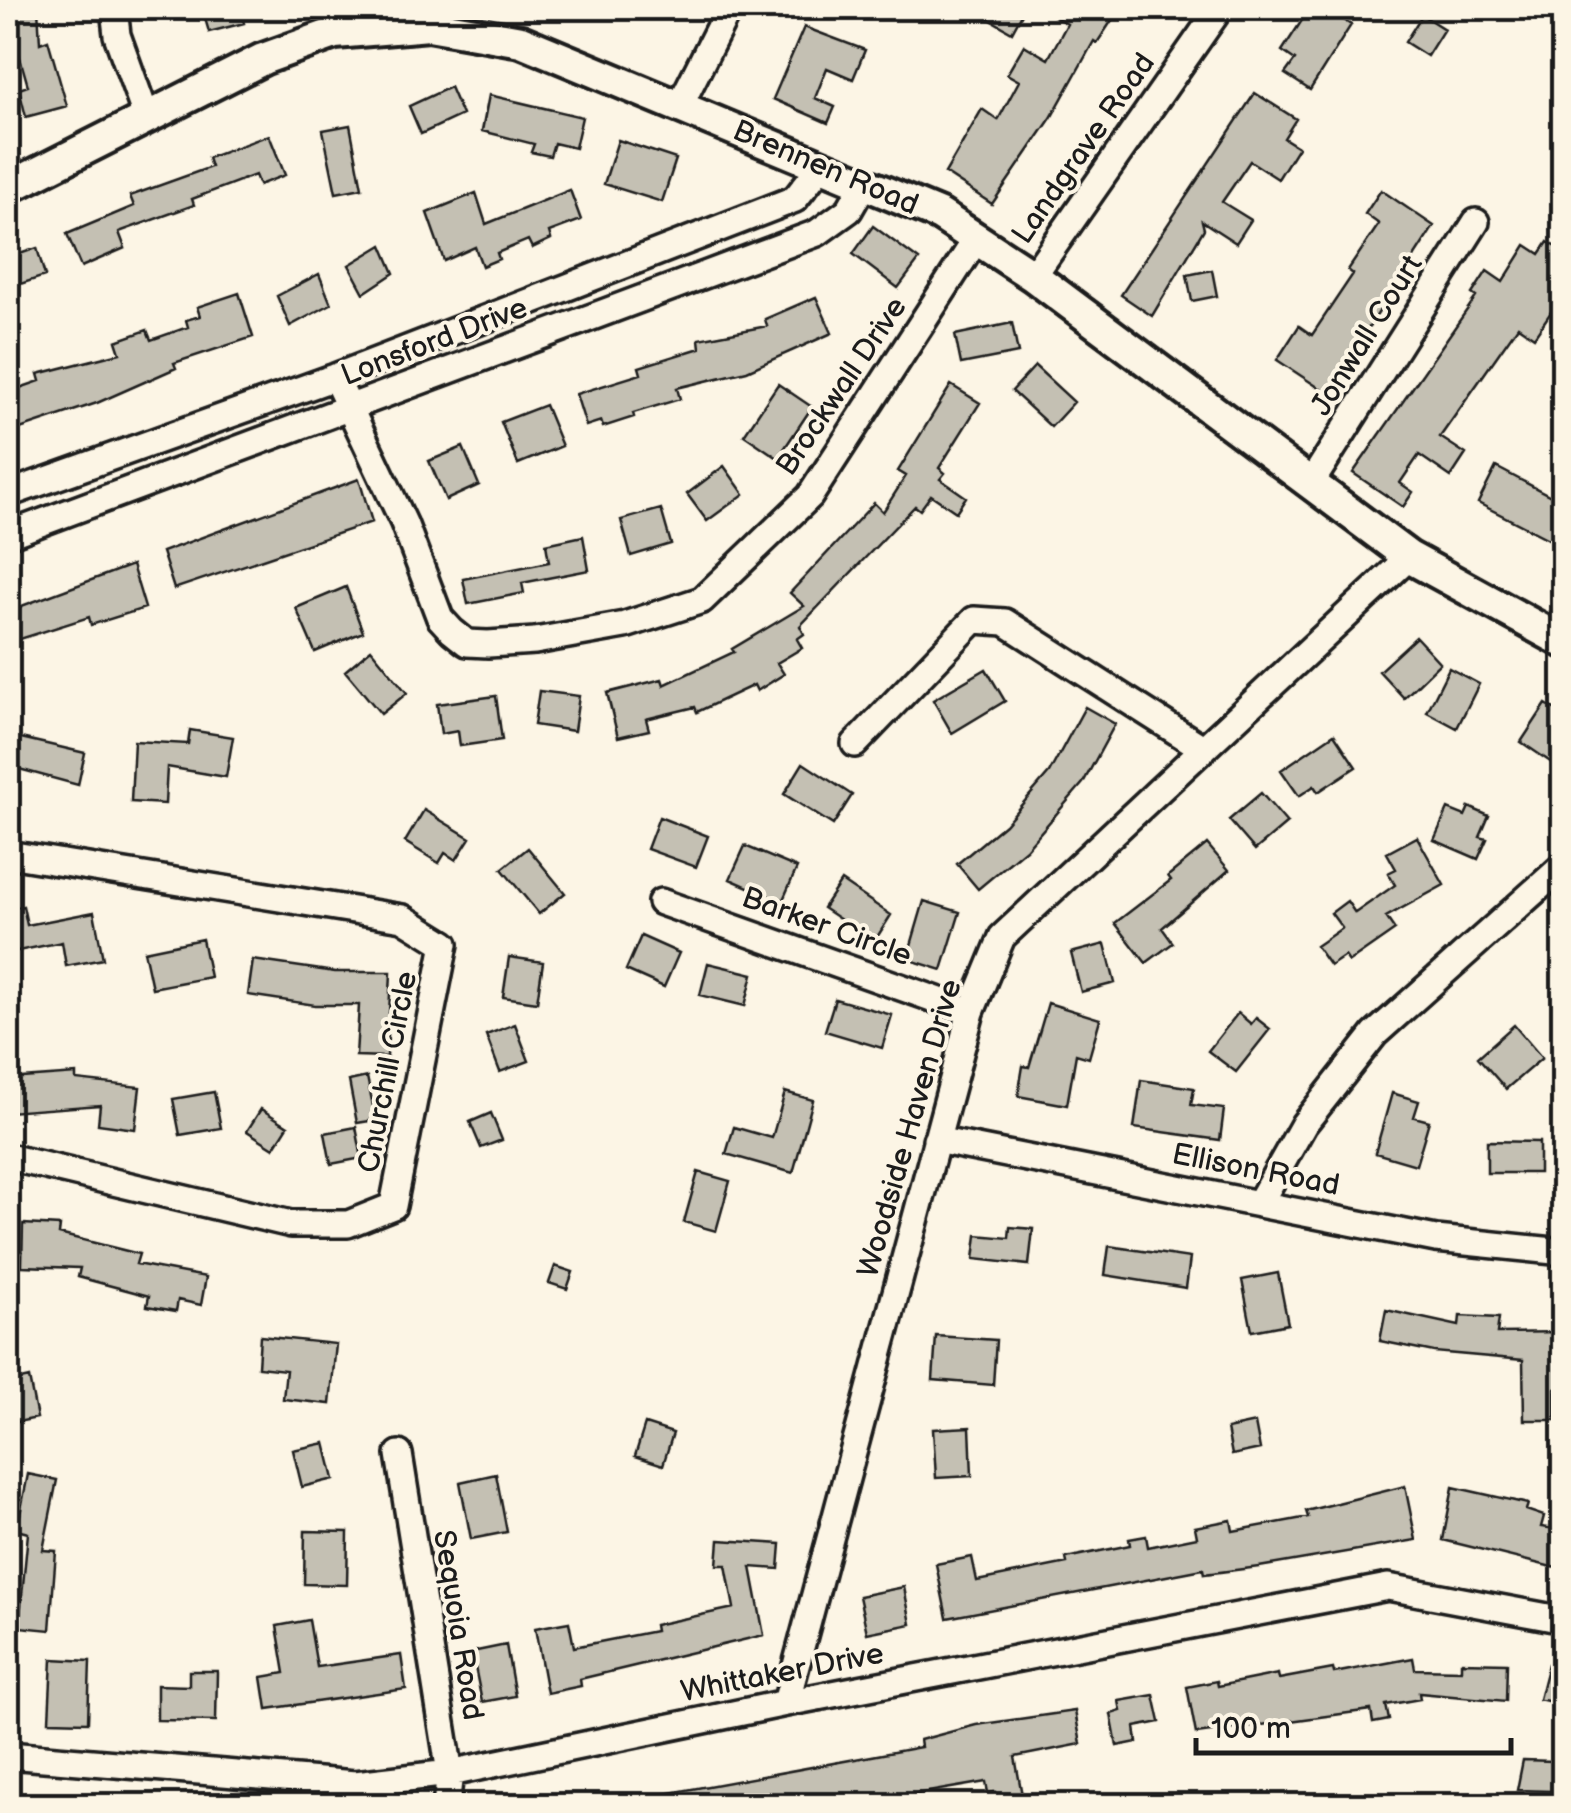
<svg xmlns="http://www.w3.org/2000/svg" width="1571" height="1813" font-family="'Balsamiq Sans',sans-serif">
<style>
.building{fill:#c4c0b3;stroke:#1c1c1c;stroke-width:2.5}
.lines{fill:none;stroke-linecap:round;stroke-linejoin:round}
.minor-casing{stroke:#1c1c1c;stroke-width:32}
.tertiary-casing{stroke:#1c1c1c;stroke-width:38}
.minor{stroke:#fcf5e5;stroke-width:25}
.tertiary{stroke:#fcf5e5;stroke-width:30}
.labels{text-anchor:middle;stroke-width:8;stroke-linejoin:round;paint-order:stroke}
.street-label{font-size:30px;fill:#1c1c1c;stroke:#fcf5e5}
</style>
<rect width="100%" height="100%" fill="#fcf5e5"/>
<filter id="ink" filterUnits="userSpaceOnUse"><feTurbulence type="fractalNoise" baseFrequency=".01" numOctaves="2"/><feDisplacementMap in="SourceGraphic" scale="20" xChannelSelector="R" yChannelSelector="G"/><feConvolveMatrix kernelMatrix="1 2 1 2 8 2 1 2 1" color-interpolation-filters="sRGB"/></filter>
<g filter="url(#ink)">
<path class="building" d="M8,8H38L40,43L48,40L67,106L26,117L19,89L28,86L12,30H8Z
M202,8H240L244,23L209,32Z
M970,8H1025L1012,32Z
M1042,8H1120L1097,43L1094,41L1051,118L992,204L945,173L982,109L998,120L1019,81L1007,74L1024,45L1048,59L1067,24Z
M1310,8H1324L1351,25L1310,90L1285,74L1295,60L1282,51Z
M1422,15L1444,29L1427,56L1405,42Z
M804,27L865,50L853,79L827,68L815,98L835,107L828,123L773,99Z
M450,87L462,115L421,134L409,106Z
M1255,93L1296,119L1284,138L1298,147L1278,179L1250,161L1222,202L1251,220L1236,243L1202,221L1204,229L1152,316L1121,295Z
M489,95L582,117L575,148L554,143L550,156L531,152L534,144L482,131Z
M350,125L362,188L336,193L323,130Z
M269,135L285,175L259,185L255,175L192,199L194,205L119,232L125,248L81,267L67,234L134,206L130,196L211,167L208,158Z
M618,140L676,159L662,202L604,184Z
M570,190L581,220L549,232L551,239L532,248L528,240L497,253L499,259L482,266L475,247L444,261L427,213L476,193L486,224Z
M1381,190L1434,226L1327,393L1277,360L1299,326L1312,335L1353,274L1348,270L1379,224L1365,214Z
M873,226L919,260L898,288L853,254Z
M1548,242L1564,251V293L1534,337L1518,326L1440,437L1466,454L1451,477L1419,455L1400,483L1413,492L1403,507L1353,473L1476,297L1472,294L1487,271L1503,282L1526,245L1540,254Z
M382,245L394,273L364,293L349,265Z
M37,248L45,276L8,288V258Z
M1212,270L1217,296L1192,301L1187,275Z
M319,274L331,304L290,326L277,296Z
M239,293L253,337L174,363L176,368L97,403L8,433V392L40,381L38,374L120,353L116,341L147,330L151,340L188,327L186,320L200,316L197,307Z
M816,297L832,333L747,371L677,388L680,399L633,413L634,417L603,427L601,421L586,426L576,394L641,374L639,367L700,348L699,339L767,326L765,319Z
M1012,323L1018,353L961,364L955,335Z
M1035,366L1074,402L1051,427L1012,391Z
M778,384L812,407L778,458L744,435Z
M951,385L980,403L939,468L945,473L940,479L966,497L956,512L931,495L920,510L915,506L800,626L804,634L797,639L802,648L777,663L784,674L757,691L754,685L697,712L695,707L646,719L649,730L618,737L607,693L662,679L664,685L734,652L732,649L804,606L790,593L874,503L883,512L906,476L898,471Z
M545,405L562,446L518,464L501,422Z
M463,447L479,485L446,500L429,461Z
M724,466L744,494L707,521L687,494Z
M1496,467L1564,503V547L1478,503Z
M359,479L372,522L174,589L162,552Z
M661,509L671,544L631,556L621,520Z
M583,536L589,570L522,583L524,593L468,604L463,579L549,562L546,544Z
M132,565L145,608L91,625L89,617L17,640L8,611Z
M346,587L363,632L315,652L296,608Z
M1416,637L1440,663L1404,698L1379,671Z
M371,649L407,693L381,714L345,671Z
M1449,668L1479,684L1457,728L1427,712Z
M986,669L1005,701L952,733L933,700Z
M539,691L579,696L574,731L534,725Z
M496,696L502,740L460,746L458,731L441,734L437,704Z
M1546,704L1564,715V745L1552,763L1521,742Z
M1085,707L1115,724L1083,783L1026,849L978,889L957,864L1005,824L1049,773Z
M190,730L233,737L226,777L167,767L165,804L131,802L134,741L188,744Z
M1334,734L1356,767L1318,792L1314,786L1299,796L1281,770Z
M8,735L85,753L78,785L8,766Z
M803,763L852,795L833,825L784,794Z
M1261,793L1287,823L1255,850L1229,820Z
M1469,807L1489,816L1480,837L1487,839L1478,859L1434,840L1448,809L1465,816Z
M424,810L470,838L456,860L445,853L439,863L405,842Z
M659,817L708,836L696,867L647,849Z
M1417,837L1444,885L1386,917L1395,930L1349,962L1345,956L1330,966L1316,946L1342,928L1331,913L1347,901L1355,913L1395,885L1388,873L1396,869L1387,853Z
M1207,844L1229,870L1162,928L1173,943L1146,963L1115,923L1171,880L1168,876Z
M745,846L797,868L782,902L730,879Z
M528,848L565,893L539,914L502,869Z
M841,881L891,915L874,942L823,908Z
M924,901L960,912L942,970L907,959Z
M23,906L27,925L94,912L103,959L66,966L62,942L8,953V909Z
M641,936L679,953L664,987L626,970Z
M202,939L210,977L152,988L144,951Z
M1105,944L1115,983L1081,992L1071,953Z
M509,957L543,962L537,1002L503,997Z
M253,960L335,972H391L387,1057L356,1056L359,1005H315L248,995Z
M708,963L753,974L745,1006L700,995Z
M835,999L892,1015L882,1048L825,1031Z
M1048,1003L1100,1019L1089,1058L1076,1054L1067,1105L1018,1096L1023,1066L1029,1067Z
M1238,1013L1251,1024L1256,1018L1270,1029L1236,1072L1208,1051Z
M515,1024L529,1061L500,1072L486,1035Z
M1514,1025L1542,1058L1506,1089L1478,1057Z
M76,1074V1080L140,1087L135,1129L98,1124L100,1105L8,1112V1079Z
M367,1077L376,1120L357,1123L349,1081Z
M1141,1080L1194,1088L1191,1105L1224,1109L1220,1140L1134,1128Z
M214,1092L221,1128L180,1135L173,1099Z
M785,1092L813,1100L793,1173L726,1154L734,1127L772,1138Z
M1392,1093L1419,1101L1414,1117L1429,1121L1416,1165L1375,1153Z
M261,1109L288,1126L274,1148L247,1131Z
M491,1113L502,1140L481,1148L470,1122Z
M356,1127L362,1158L331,1164L325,1133Z
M1487,1141L1539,1142V1173H1487Z
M698,1172L730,1181L716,1231L684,1222Z
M23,1224L60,1226L59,1234L139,1254L136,1264L206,1277L201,1305L178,1300L176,1311L147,1306L149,1296L78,1277L80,1268L22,1266Z
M1010,1227L1033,1229L1029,1265L974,1259L977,1235L1009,1238Z
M1109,1246L1190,1258L1186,1288L1105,1275Z
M555,1266L573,1272L567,1289L549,1283Z
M1278,1273L1288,1324L1252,1331L1242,1280Z
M1386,1310L1459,1326L1460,1316L1499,1318L1497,1333L1564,1332V1389H1555V1420H1524L1523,1360L1434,1352L1380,1341Z
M260,1336L336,1344L330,1404L283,1399L286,1370L258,1367Z
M936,1336L996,1340L993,1385L933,1380Z
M29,1378L37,1418L8,1424V1383Z
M1255,1423L1260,1449L1232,1455L1227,1429Z
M645,1424L673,1433L663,1465L635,1456Z
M970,1427L972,1476L936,1478L933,1429Z
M325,1443L334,1479L302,1487L293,1450Z
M28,1474L57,1480L43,1550L56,1551L50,1630L19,1627L28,1533L17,1530Z
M496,1474L507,1532L471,1539L460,1482Z
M1405,1486L1416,1540L1259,1567L1204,1574L1203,1569L947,1618L936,1564L972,1557L977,1581L1067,1563L1066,1558L1130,1545L1129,1539L1146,1536L1148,1547L1197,1537L1195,1527L1231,1520L1233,1531L1308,1517L1306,1511Z
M1453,1487L1528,1504L1526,1510L1544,1516L1541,1527L1564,1530V1570L1443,1540Z
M305,1531L348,1532L347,1585L304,1584Z
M719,1540L781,1544L779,1569L751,1567L764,1635L580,1679L581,1686L547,1693L535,1628L569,1622L574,1647L655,1631L654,1625L734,1608L726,1565H717Z
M904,1587L911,1624L867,1633L859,1596Z
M309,1620L317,1667L401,1655L406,1689L267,1709L262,1677L285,1673L277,1626Z
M506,1645L515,1696L482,1702L472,1652Z
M1413,1658L1415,1669L1461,1670V1662L1507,1663L1506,1701L1419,1693L1420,1699L1386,1705L1389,1720L1373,1723L1371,1710L1196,1734L1187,1687L1217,1681L1218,1686L1278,1674L1279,1679L1333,1669L1334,1673Z
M52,1659L90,1661L88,1722L49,1721Z
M1548,1664L1564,1669V1705L1539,1699Z
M189,1671H217L216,1721L157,1720V1685L189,1686Z
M1154,1695L1160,1722L1135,1727L1137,1742L1117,1746L1111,1714L1121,1711L1119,1701Z
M1075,1711L1081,1744L1015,1757L1024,1806H998L995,1792L988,1793L986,1782L876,1801L875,1794L814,1806H648V1797L921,1747L920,1740L976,1725Z
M1523,1760L1553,1761L1552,1791L1517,1790Z"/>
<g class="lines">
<defs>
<path id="minor" d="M114,8L117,35L146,116
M680,105L729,8
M1033,276L1220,8
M335,377L404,523L440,618L452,631L467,643L488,644L535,641L625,625L702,600L810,496L977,238
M1311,483L1476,222
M8,494L335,377L795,199L821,166
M8,535L817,233L849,210L865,182
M855,744L974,620L1005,622L1201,747
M8,854L403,918L445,944L393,1206L348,1224H291L8,1157
M661,902L971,1012
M936,1140L1436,1239L1564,1252
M1260,1202L1304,1124L1375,1034L1564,865
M399,1454L450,1773L446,1806
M786,1703L971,1012L1002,937L1409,557
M8,1755L355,1784L450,1773L786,1703L1388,1587L1564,1620"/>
<path id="tertiary" d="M8,188L263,59L335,33L429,25L521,41L940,215L1033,276L1409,557L1564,642"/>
</defs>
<use href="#minor" class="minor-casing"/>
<use href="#tertiary" class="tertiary-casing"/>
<use href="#minor" class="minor"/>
<use href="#tertiary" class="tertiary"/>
</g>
</g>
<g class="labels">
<g class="street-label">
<text transform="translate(1083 148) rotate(-55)" y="10">Landgrave Road</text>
<text transform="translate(826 167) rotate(23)" y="10">Brennen Road</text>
<text transform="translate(1366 335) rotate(-58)" y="10">Jonwall Court</text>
<text transform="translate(434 341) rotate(-21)" y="10">Lonsford Drive</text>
<text transform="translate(841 386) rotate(-56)" y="10">Brockwall Drive</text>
<text transform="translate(827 926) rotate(20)" y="10">Barker Circle</text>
<text transform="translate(387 1072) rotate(-79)" y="10">Churchill Circle</text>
<text transform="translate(909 1128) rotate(-74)" y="10">Woodside Haven Drive</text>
<text transform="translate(1256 1169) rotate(11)" y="10">Ellison Road</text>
<text transform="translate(459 1625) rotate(81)" y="10">Sequoia Road</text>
<text transform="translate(782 1672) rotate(-11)" y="10">Whittaker Drive</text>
</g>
</g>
<rect width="1571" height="1813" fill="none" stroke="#fcf5e5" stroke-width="40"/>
<rect x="20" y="20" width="1531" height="1773" fill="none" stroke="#1c1c1c" stroke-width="4" filter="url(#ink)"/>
<path d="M1196 1738v15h315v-15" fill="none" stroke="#1c1c1c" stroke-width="5"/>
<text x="1211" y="1738" font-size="30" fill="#1c1c1c" stroke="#fcf5e5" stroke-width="8" paint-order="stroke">100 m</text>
</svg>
